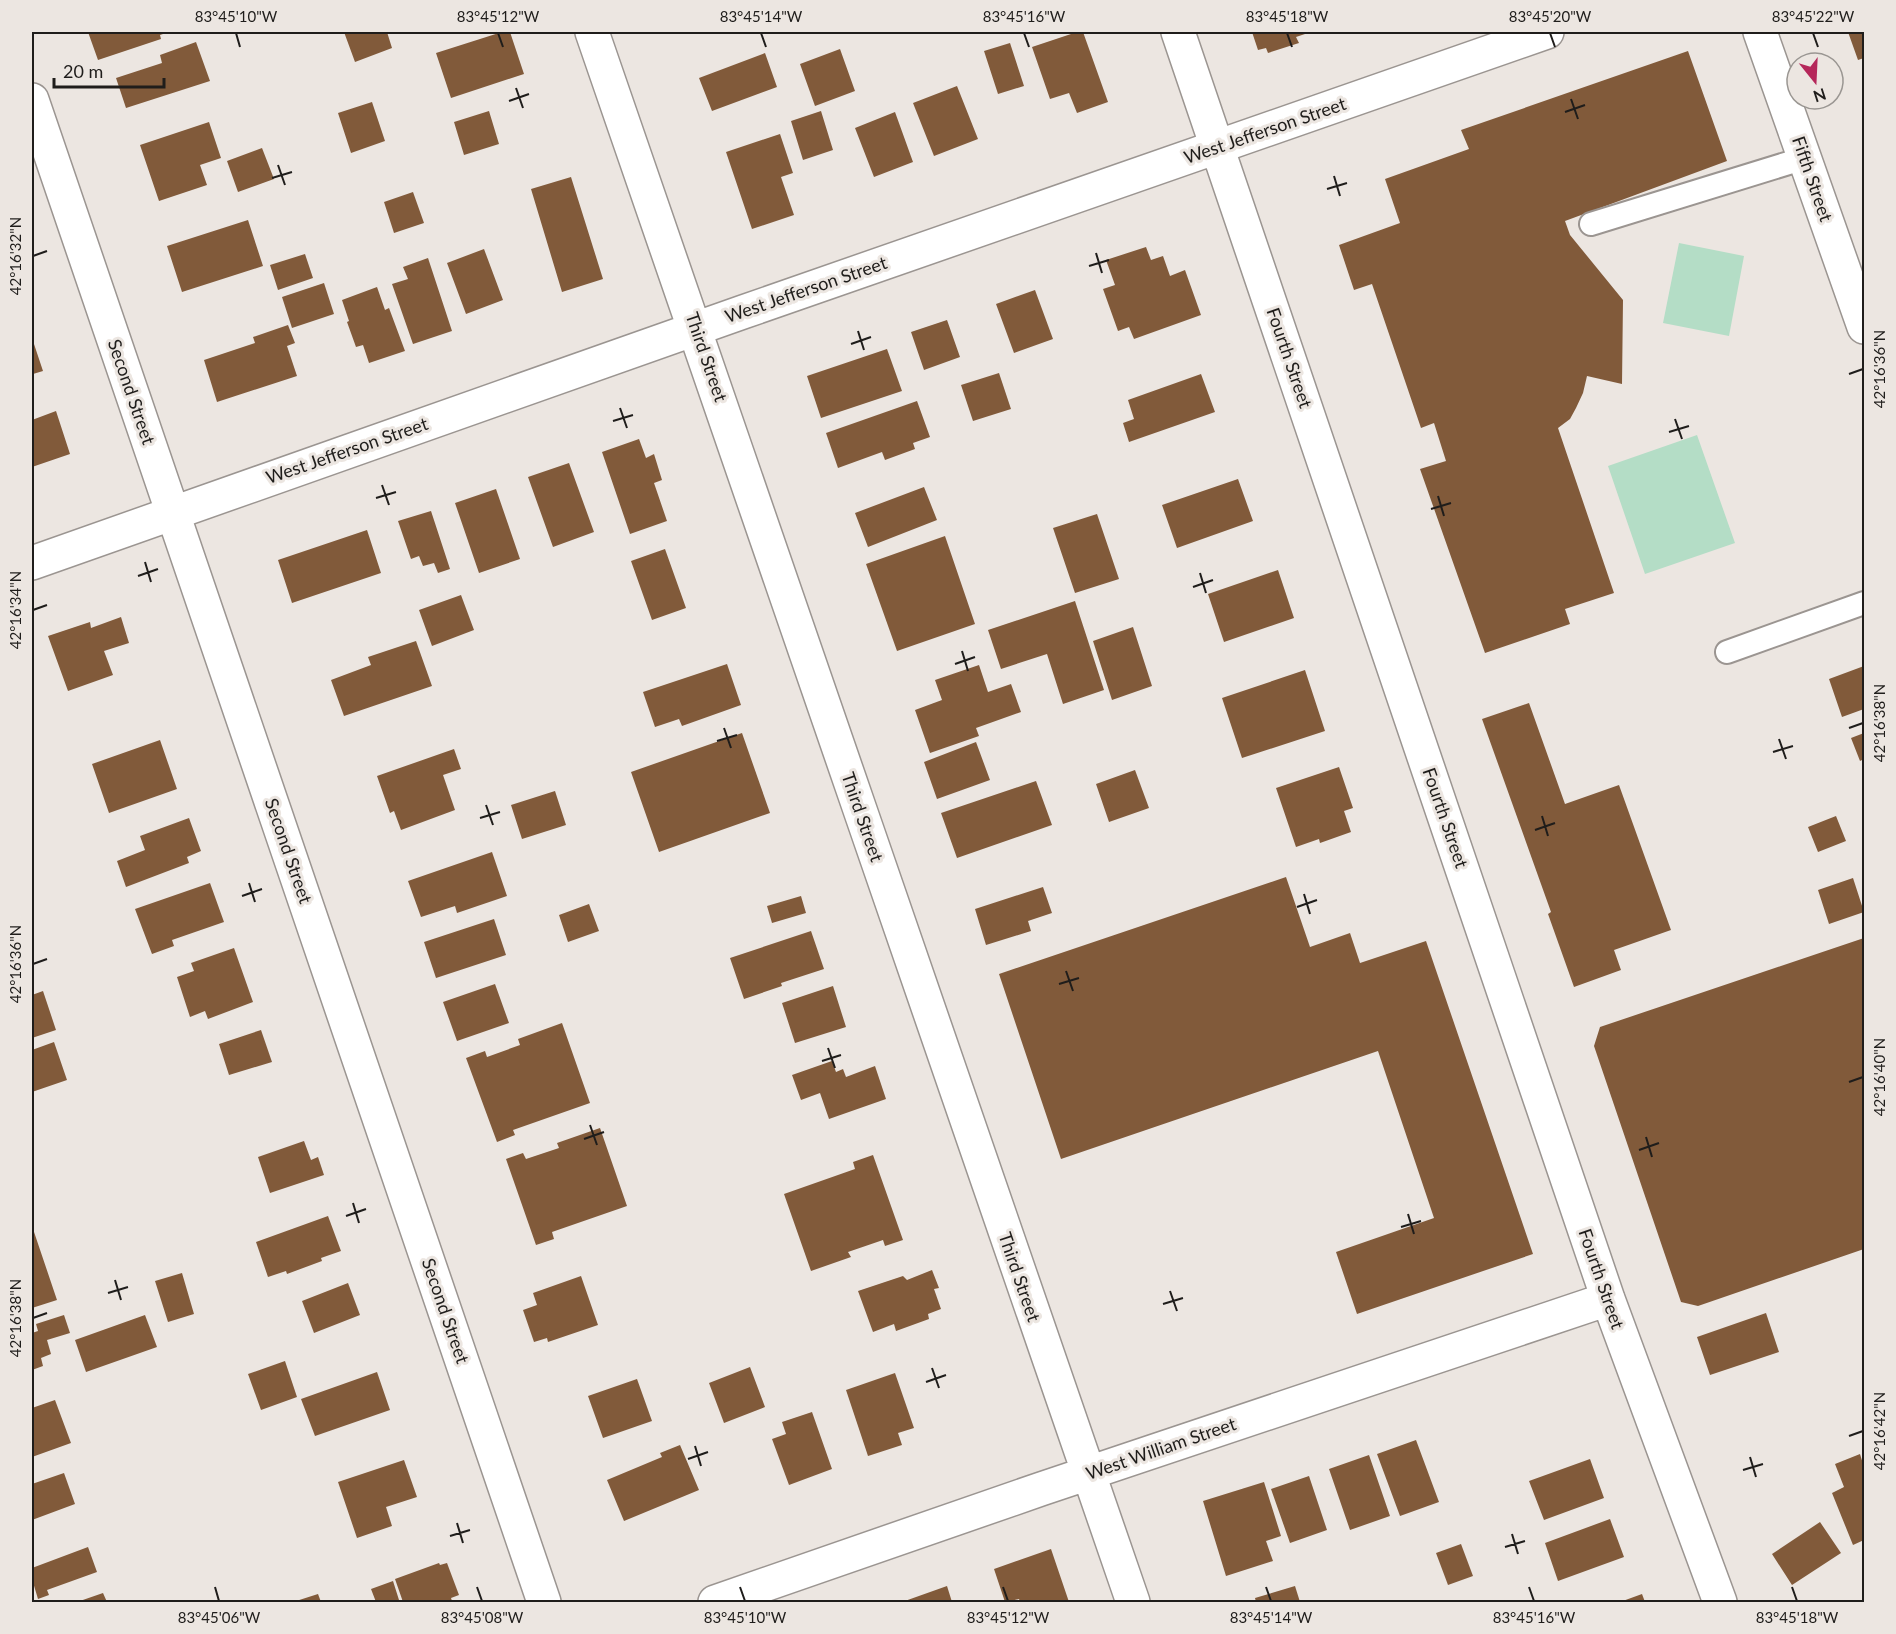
<svg xmlns="http://www.w3.org/2000/svg" width="1896" height="1634" font-family="Lato,sans-serif">
<style>
.green{fill:#b4ddc6}
.building{fill:#815a3a}
.lines{fill:none;stroke-linecap:round;stroke-linejoin:round}
.service-casing{stroke:#9b9591;stroke-width:26}
.minor-casing{stroke:#9b9591;stroke-width:36}
.service{stroke:#fff;stroke-width:22}
.minor{stroke:#fff;stroke-width:33}
.ticks{fill:none;stroke:#1f1d1b;stroke-width:2}
.labels{text-anchor:middle;stroke-width:6;stroke-linejoin:round;paint-order:stroke}
.street-label{font-size:18px;fill:#1f1d1b;stroke:#ece6e1}
.neatline{fill:none;stroke:#1f1d1b;stroke-width:2}
.ticks-label{font-size:15px;text-anchor:middle;fill:#1f1d1b}
</style>
<rect width="100%" height="100%" fill="#ece6e1"/>
<path class="green" d="M1679,243L1744,256L1729,336L1663,323Z
M1697,435L1735,543L1645,574L1608,466Z"/>
<path class="building" d="M88,32H169L160,35L161,39L98,60Z
M344,32H387L392,48L355,62Z
M502,32H510L524,74L451,98L436,53Z
M1077,32H1083L1108,102L1077,113L1069,93L1050,99L1032,47Z
M1252,32H1311L1296,37L1299,43L1268,53L1266,48L1258,50Z
M1848,32H1864V58L1858,60Z
M196,42L210,81L126,108L116,78L162,63L160,55Z
M1010,43L1024,86L998,94L984,51Z
M840,49L855,91L815,106L800,64Z
M1688,51L1727,161L1565,221L1570,235L1623,300L1622,384L1587,376L1583,393L1576,408L1570,419L1558,428L1614,593L1565,609L1570,624L1485,653L1420,469L1446,461L1434,423L1421,428L1372,284L1354,290L1339,245L1400,223L1385,179L1469,149L1461,130Z
M765,53L777,87L712,111L699,78Z
M957,86L978,139L934,156L913,103Z
M372,102L385,141L351,153L338,113Z
M489,111L499,144L464,155L454,122Z
M821,111L833,150L803,160L791,121Z
M895,112L913,162L874,177L855,128Z
M209,122L221,158L200,165L207,185L159,201L140,145Z
M780,134L793,173L781,177L794,215L752,229L726,152Z
M262,148L274,179L238,192L227,161Z
M571,177L603,279L562,292L531,189Z
M413,192L424,223L394,233L384,202Z
M248,220L263,266L182,292L167,246Z
M1146,247L1151,260L1163,256L1170,276L1185,270L1201,315L1134,339L1129,327L1118,331L1103,289L1115,285L1106,260Z
M484,249L503,300L466,314L447,263Z
M305,254L313,278L278,290L270,265Z
M428,258L452,331L413,344L392,284L408,279L403,267Z
M324,283L334,314L292,328L282,297Z
M377,287L385,310L389,308L405,351L369,363L363,345L356,347L347,322L349,321L342,300Z
M1035,290L1053,339L1014,353L996,304Z
M947,320L960,357L924,370L911,332Z
M288,325L295,343L287,346L297,376L217,402L204,360L255,343L253,337Z
M32,338L43,371L33,374L34,378L32,379Z
M887,349L902,391L821,418L807,376Z
M999,373L1011,409L973,421L961,385Z
M1201,374L1215,412L1129,442L1123,423L1134,419L1128,400Z
M917,401L930,437L913,443L915,449L885,460L882,452L838,468L826,433Z
M56,411L70,454L32,467V420Z
M639,439L646,458L654,454L662,480L654,483L667,521L630,534L602,452Z
M569,463L594,532L553,547L528,477Z
M1238,479L1253,521L1177,548L1162,505Z
M924,487L937,520L868,547L855,513Z
M496,489L520,559L479,573L455,503Z
M431,511L450,569L438,573L434,563L423,566L419,556L411,559L398,521Z
M1097,514L1119,579L1075,593L1053,528Z
M367,530L381,573L292,603L278,560Z
M945,536L975,624L897,651L866,564Z
M665,549L686,608L652,620L631,561Z
M1278,570L1294,618L1224,642L1208,594Z
M461,595L474,630L432,646L419,610Z
M1075,601L1104,690L1063,704L1047,654L1001,669L988,630Z
M121,617L129,643L104,651L113,675L68,691L48,636L90,622L91,628Z
M1133,627L1152,686L1112,700L1093,641Z
M416,641L432,686L344,716L331,680L371,665L368,657Z
M727,664L741,705L682,726L679,719L655,727L643,692Z
M979,665L988,692L1011,684L1021,712L976,728L979,736L930,753L915,710L942,700L935,680Z
M1864,666V709L1842,717L1829,679Z
M1305,670L1325,731L1242,758L1222,698Z
M1529,703L1565,804L1619,785L1671,930L1614,950L1621,970L1574,987L1548,914L1551,912L1482,719Z
M742,733L770,813L659,852L631,772Z
M1864,733V759L1860,761L1851,738Z
M160,740L177,789L109,813L92,764Z
M976,742L990,780L937,799L924,762Z
M454,749L461,769L443,775L455,810L401,830L394,811L390,813L377,776Z
M1339,767L1353,808L1344,811L1351,832L1320,843L1319,839L1296,847L1276,788Z
M1135,770L1149,808L1109,822L1096,784Z
M1036,781L1052,825L957,858L941,813Z
M555,791L566,825L522,839L511,805Z
M1836,816L1846,841L1818,852L1808,827Z
M189,818L201,851L187,857L189,863L126,887L117,861L145,850L140,836Z
M492,852L507,896L457,913L455,906L421,917L408,881Z
M1286,877L1310,947L1350,933L1360,963L1426,941L1533,1254L1357,1314L1336,1252L1434,1218L1378,1051L1061,1159L999,974Z
M1853,878L1864,912L1829,924L1818,890Z
M210,883L224,922L172,940L174,946L152,954L135,909Z
M1043,887L1052,913L1028,921L1031,931L986,945L975,909Z
M801,896L806,913L772,923L767,906Z
M589,904L599,931L568,942L559,915Z
M494,919L506,955L436,978L424,942Z
M811,931L824,969L781,983L782,986L744,999L730,958Z
M1864,938V1249L1698,1306L1681,1302L1594,1046L1600,1027Z
M234,948L253,1002L208,1019L205,1011L190,1017L177,977L194,971L191,963Z
M495,984L509,1023L457,1041L443,1002Z
M833,986L846,1027L795,1043L782,1003Z
M43,991L56,1030L32,1038V995Z
M562,1023L590,1103L513,1130L515,1135L497,1142L466,1058L485,1051L487,1057L520,1045L518,1039Z
M261,1030L272,1062L229,1075L219,1044Z
M54,1042L67,1080L32,1092V1050Z
M832,1061L836,1072L843,1069L846,1077L875,1066L886,1099L829,1119L820,1093L801,1100L792,1075Z
M600,1128L627,1206L552,1232L554,1239L536,1245L506,1159L523,1153L526,1159L559,1148L557,1143Z
M304,1141L311,1160L318,1157L324,1175L270,1193L258,1157Z
M873,1155L903,1240L885,1246L883,1240L848,1252L851,1257L811,1271L784,1194L855,1169L853,1162Z
M328,1216L341,1251L321,1258L322,1261L287,1274L286,1271L268,1277L256,1242Z
M32,1226L57,1300L32,1308Z
M932,1270L939,1288L934,1289L941,1309L928,1314L929,1319L896,1331L894,1324L873,1332L858,1291L903,1276L907,1280Z
M182,1273L194,1314L168,1322L155,1281Z
M581,1276L598,1325L548,1342L547,1338L534,1342L523,1310L537,1305L533,1293Z
M348,1283L360,1315L314,1333L302,1301Z
M1766,1313L1779,1352L1710,1375L1697,1337Z
M64,1315L70,1333L47,1340L51,1354L41,1358L43,1366L32,1370V1333L38,1331L36,1324Z
M145,1315L157,1347L86,1372L75,1340Z
M285,1361L297,1397L261,1410L248,1374Z
M750,1367L765,1407L724,1423L709,1383Z
M377,1372L390,1410L315,1436L301,1399Z
M895,1373L914,1428L898,1433L902,1445L868,1456L846,1390Z
M637,1379L652,1421L603,1438L588,1396Z
M55,1400L71,1443L32,1457V1408Z
M812,1412L832,1469L789,1485L772,1439L786,1434L782,1422Z
M1416,1440L1439,1502L1400,1516L1377,1454Z
M680,1445L699,1490L624,1521L607,1480L662,1457L660,1453Z
M1860,1454L1864,1467V1540L1853,1545L1832,1493L1844,1487L1835,1464Z
M1369,1455L1390,1516L1350,1530L1329,1469Z
M1590,1459L1604,1498L1544,1520L1529,1481Z
M404,1460L417,1497L386,1507L392,1526L357,1538L338,1482Z
M64,1473L75,1504L32,1520V1484Z
M1309,1476L1327,1530L1290,1543L1271,1489Z
M1264,1482L1281,1536L1266,1541L1273,1561L1226,1576L1203,1501Z
M1610,1519L1624,1557L1558,1581L1545,1543Z
M1820,1522L1841,1553L1792,1585L1772,1554Z
M1461,1544L1473,1576L1448,1585L1436,1553Z
M88,1547L97,1572L47,1590L49,1595L38,1599L32,1579V1568Z
M1051,1549L1069,1602H1020L1019,1599L1005,1602L994,1569Z
M439,1563L440,1565L447,1563L459,1595L451,1598L452,1601L447,1602H403L395,1579Z
M393,1581L399,1600L394,1602H376L371,1589Z
M947,1586L952,1602H902Z
M1295,1586L1300,1602H1256L1255,1598Z
M103,1593L107,1602H77Z
M318,1594L321,1602H293Z
M1642,1594L1645,1602H1620Z"/>
<g class="lines">
<defs>
<path id="service" d="M1591,224L1805,158
M1727,652L1864,603"/>
<path id="minor" d="M592,32C777,554 948,1080 1133,1602
M1178,32L1608,1299L1720,1602
M1760,32L1864,327
M32,100L544,1602
M32,563L743,312L1547,32
M715,1602L1041,1489L1608,1299"/>
</defs>
<use href="#service" class="service-casing"/>
<use href="#minor" class="minor-casing"/>
<use href="#service" class="service"/>
<use href="#minor" class="minor"/>
</g>
<path class="ticks" d="M236,33L240,47M498,33L503,47M761,33L766,47M1024,33L1029,47M1287,33L1292,47M1550,33L1555,47M1813,33L1818,47M516,88L523,108M1571,99L1578,119M509,101L529,94M1565,112L1585,105M278,165L285,185M1334,176L1340,196M272,178L292,172M1327,189L1347,183M1096,253L1102,273M33,256L47,251M1089,266L1109,260M858,331L864,350M851,344L871,337M1849,374L1863,369M620,408L627,428M1675,419L1682,439M613,421L633,415M1669,432L1689,426M382,485L389,505M1438,496L1444,516M376,498L396,492M1431,509L1451,503M145,562L151,582M1200,573L1206,593M138,576L158,569M1193,587L1213,580M33,610L47,605M962,651L968,671M955,664L975,657M724,728L731,748M1849,728L1863,723M1779,739L1786,759M717,741L737,735M1773,752L1793,746M486,805L493,825M1542,816L1548,836M480,818L500,812M1535,830L1555,823M249,883L255,902M1304,894L1310,914M242,896L262,889M1297,907L1317,900M33,964L47,959M1066,971L1073,991M1059,984L1079,978M828,1048L835,1068M822,1061L841,1055M1849,1082L1863,1077M590,1125L597,1145M1646,1137L1652,1157M584,1139L604,1132M1639,1150L1659,1143M353,1203L359,1223M1408,1214L1414,1234M346,1216L366,1209M1401,1227L1421,1221M115,1280L121,1300M1170,1291L1177,1311M108,1293L128,1287M1163,1304L1183,1298M33,1318L47,1313M932,1368L939,1388M926,1382L946,1375M1849,1436L1863,1431M695,1446L701,1466M1750,1457L1756,1477M688,1459L708,1452M1743,1470L1763,1464M457,1523L463,1543M1512,1534L1518,1554M450,1536L470,1530M1505,1547L1525,1541M215,1587L219,1601M477,1587L482,1601M740,1587L745,1601M1003,1587L1008,1601M1266,1587L1271,1601M1529,1587L1534,1601M1792,1587L1797,1601"/>
<g class="labels">
<g class="street-label">
<text transform="translate(1265 131) rotate(-19)" y="6">West Jefferson Street</text>
<text transform="translate(1812 179) rotate(71)" y="6">Fifth Street</text>
<text transform="translate(806 290) rotate(-19)" y="6">West Jefferson Street</text>
<text transform="translate(706 357) rotate(71)" y="6">Third Street</text>
<text transform="translate(1289 358) rotate(71)" y="6">Fourth Street</text>
<text transform="translate(131 392) rotate(71)" y="6">Second Street</text>
<text transform="translate(347 451) rotate(-19)" y="6">West Jefferson Street</text>
<text transform="translate(862 817) rotate(71)" y="6">Third Street</text>
<text transform="translate(1445 818) rotate(71)" y="6">Fourth Street</text>
<text transform="translate(288 851) rotate(71)" y="6">Second Street</text>
<text transform="translate(1019 1277) rotate(71)" y="6">Third Street</text>
<text transform="translate(1601 1279) rotate(71)" y="6">Fourth Street</text>
<text transform="translate(445 1311) rotate(71)" y="6">Second Street</text>
<text transform="translate(1161 1449) rotate(-19)" y="6">West William Street</text>
</g>
</g>
<rect width="1896" height="1634" fill="none" stroke="#ece6e1" stroke-width="66"/>
<g transform="translate(1815 81) rotate(162)"><circle r="28" fill="#ece6e1" stroke="#9a9692" stroke-width="1.5"/>
<path d="M0-4.5L10 22L0 15L-10 22Z" fill="#b5275a"/>
<text y="-9" font-size="16" font-weight="bold" text-anchor="middle" fill="#1f1d1b">N</text>
</g>
<path d="M54 78v9h110v-9" fill="none" stroke="#1f1d1b" stroke-width="3"/>
<text x="63" y="78" font-size="18" fill="#1f1d1b" stroke="#ece6e1" stroke-width="4.5" paint-order="stroke">20 m</text>
<rect x="33" y="33" width="1830" height="1568" class="neatline"/>
<g class="ticks-label">
<text x="236" y="22">83°45'10"W</text>
<text x="498" y="22">83°45'12"W</text>
<text x="761" y="22">83°45'14"W</text>
<text x="1024" y="22">83°45'16"W</text>
<text x="1287" y="22">83°45'18"W</text>
<text x="1550" y="22">83°45'20"W</text>
<text x="1813" y="22">83°45'22"W</text>
<text transform="translate(16 256) rotate(-90)" y="5">42°16'32"N</text>
<text transform="translate(1880 369) rotate(-90)" y="5">42°16'36"N</text>
<text transform="translate(16 610) rotate(-90)" y="5">42°16'34"N</text>
<text transform="translate(1880 723) rotate(-90)" y="5">42°16'38"N</text>
<text transform="translate(16 964) rotate(-90)" y="5">42°16'36"N</text>
<text transform="translate(1880 1077) rotate(-90)" y="5">42°16'40"N</text>
<text transform="translate(16 1318) rotate(-90)" y="5">42°16'38"N</text>
<text transform="translate(1880 1431) rotate(-90)" y="5">42°16'42"N</text>
<text x="219" y="1623">83°45'06"W</text>
<text x="482" y="1623">83°45'08"W</text>
<text x="745" y="1623">83°45'10"W</text>
<text x="1008" y="1623">83°45'12"W</text>
<text x="1271" y="1623">83°45'14"W</text>
<text x="1534" y="1623">83°45'16"W</text>
<text x="1797" y="1623">83°45'18"W</text>
</g>
</svg>
